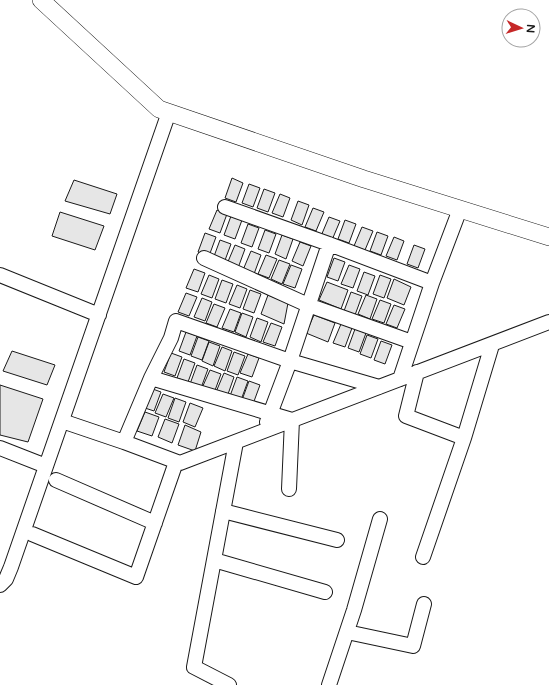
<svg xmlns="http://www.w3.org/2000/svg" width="549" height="685" font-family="'Varela Round',sans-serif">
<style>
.building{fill:#e6e6e6;stroke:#1a1a1a}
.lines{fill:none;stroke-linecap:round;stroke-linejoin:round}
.minor-casing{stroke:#1a1a1a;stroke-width:16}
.major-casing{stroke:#1a1a1a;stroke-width:18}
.minor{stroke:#fff;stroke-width:14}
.major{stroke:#fff;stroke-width:17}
</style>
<rect width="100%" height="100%" fill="#fff"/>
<path class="building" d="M232,178L243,183L236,202L225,198Z
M74,180L117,194L110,214L65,201Z
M249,184L260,188L253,207L242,203Z
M264,189L275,193L268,212L257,208Z
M280,194L290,198L283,217L272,213Z
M298,201L309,205L302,225L291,220Z
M313,208L324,212L316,231L305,227Z
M217,210L227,214L220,233L209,229Z
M60,212L104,226L95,250L52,236Z
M231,216L242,220L235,239L224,235Z
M329,217L340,221L332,240L321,236Z
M345,220L356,224L349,243L338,239Z
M248,224L259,228L252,247L241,243Z
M362,227L373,231L365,250L354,246Z
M265,230L276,234L269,253L258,249Z
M377,232L388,236L381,255L370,251Z
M205,233L216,237L209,256L198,252Z
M282,235L293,239L286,259L275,254Z
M394,237L404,241L397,260L386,256Z
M220,240L231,244L224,263L213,259Z
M300,242L311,246L303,266L292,261Z
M235,245L245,249L238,268L227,264Z
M414,245L425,249L418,268L407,264Z
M251,251L261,255L254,274L243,270Z
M266,255L277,259L269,278L258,274Z
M334,258L345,262L338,281L327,277Z
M279,260L290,264L282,284L271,279Z
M291,265L302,269L295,288L283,284Z
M349,265L360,269L353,288L341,284Z
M194,269L205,273L198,292L186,288Z
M364,272L375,276L368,295L357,291Z
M209,275L219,279L212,298L201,294Z
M380,275L391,279L384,298L373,294Z
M394,279L411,287L404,305L387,298Z
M222,280L233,284L226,303L215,299Z
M327,282L348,290L341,309L319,300Z
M237,285L247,289L240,308L229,304Z
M250,290L261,294L254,313L243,309Z
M351,292L362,296L355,315L344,311Z
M186,293L197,297L189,316L178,312Z
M268,295L288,303L284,324L261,314Z
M366,295L377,299L370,319L358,314Z
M202,298L212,302L205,321L194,317Z
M380,300L391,304L384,323L372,319Z
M214,304L225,308L217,327L206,323Z
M394,305L405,309L397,328L386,324Z
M230,309L241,313L234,332L222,328Z
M242,313L253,317L246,337L235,332Z
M314,315L335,323L328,342L306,333Z
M257,318L268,322L261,342L250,337Z
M271,323L282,327L275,346L263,342Z
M341,324L352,328L345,347L333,343Z
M355,329L366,333L359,352L348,348Z
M186,332L197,336L190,355L179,351Z
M367,335L378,339L371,358L360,354Z
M198,337L209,341L202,360L191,356Z
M381,341L392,345L385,364L374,360Z
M209,342L220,346L213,366L202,361Z
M222,347L232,351L225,371L214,366Z
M12,351L55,365L47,385L3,371Z
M234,352L245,356L238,375L227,371Z
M171,353L182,357L175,376L164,372Z
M248,354L259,358L252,377L240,373Z
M184,359L195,363L188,382L177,378Z
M197,365L208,369L201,388L190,384Z
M210,370L221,374L214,393L202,388Z
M224,373L234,377L227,397L216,392Z
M237,377L248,381L241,400L230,396Z
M249,381L260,385L253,404L242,400Z
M0,385L43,399L28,442L0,435Z
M150,388L161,392L154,411L142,407Z
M163,394L174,398L166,417L155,413Z
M175,398L186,402L179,422L168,418Z
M190,403L203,408L195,427L183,422Z
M145,412L159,417L152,436L137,431Z
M165,419L179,424L172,443L158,437Z
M185,425L201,432L195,451L178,445Z"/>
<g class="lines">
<defs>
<path id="minor" d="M225,207L329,244L432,283
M204,258L308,305L412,342
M0,275L99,315
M417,372L406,416L464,438L423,557
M151,378L292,420L289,489
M400,379L432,283L460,209
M62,421L124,442L151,378L171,338L176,321L290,361L379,387
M267,422L290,361L329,244
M464,438L492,345
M124,442L180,463L549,322
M0,448L46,466
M56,480L155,523
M223,511L337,540
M32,534L136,577L176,462
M214,560L325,592
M0,585L6,579L11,567L169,112
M347,632L413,646L424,604
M229,685L194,667L236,442
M329,685L354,610L380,519"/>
<path id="major" d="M41,0L159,109L364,179L549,237"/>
</defs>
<use href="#minor" class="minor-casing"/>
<use href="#major" class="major-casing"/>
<use href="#minor" class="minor"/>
<use href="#major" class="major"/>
</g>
<g transform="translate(521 28) rotate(94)"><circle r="19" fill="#ffffff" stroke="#a3a3a3"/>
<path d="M0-3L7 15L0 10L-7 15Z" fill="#c62828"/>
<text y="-6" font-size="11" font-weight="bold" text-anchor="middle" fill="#1a1a1a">N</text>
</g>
</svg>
